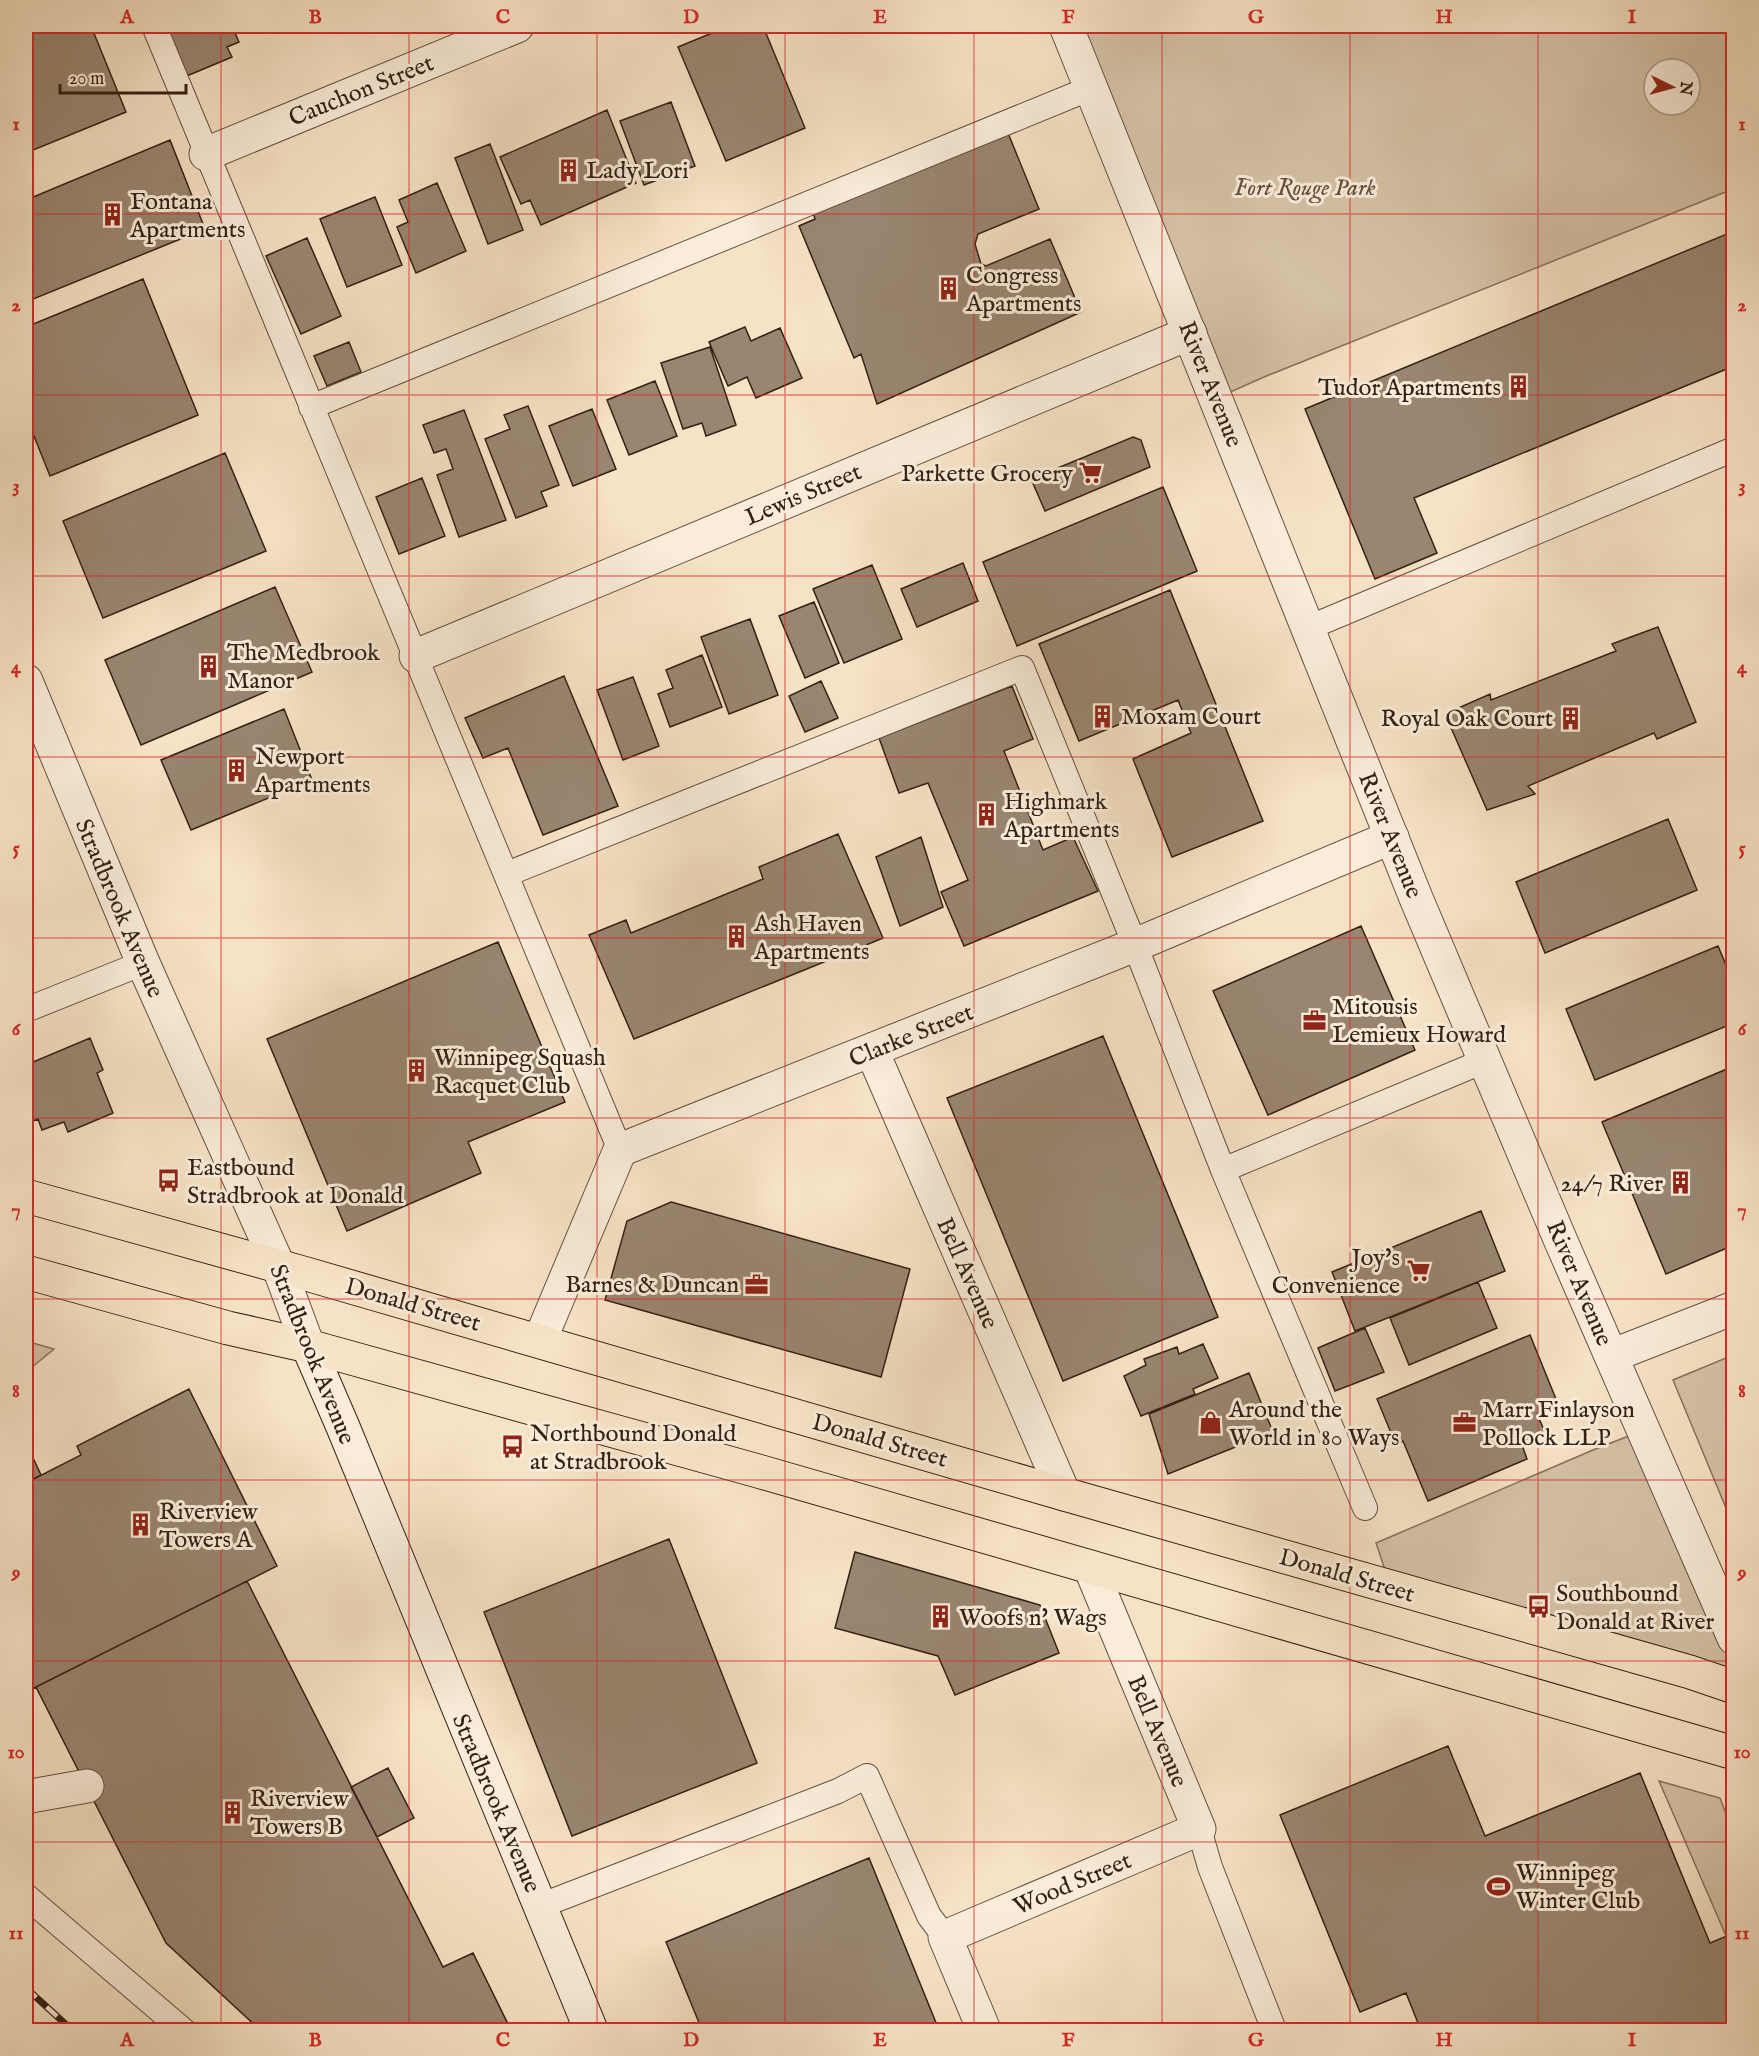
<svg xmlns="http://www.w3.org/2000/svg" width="1759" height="2056" font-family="'IM FELL English',serif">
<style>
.green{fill:#d5c1a6;stroke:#84705e;stroke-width:1.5;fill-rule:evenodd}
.building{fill:#998570;stroke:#342015;stroke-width:1.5}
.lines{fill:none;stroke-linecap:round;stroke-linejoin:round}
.service-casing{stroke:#645041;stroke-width:26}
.minor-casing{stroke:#645041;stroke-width:35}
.tertiary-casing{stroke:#645041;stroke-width:35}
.secondary-casing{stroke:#342015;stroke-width:35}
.primary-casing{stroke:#342015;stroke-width:35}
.service{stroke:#f9ecd9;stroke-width:24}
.minor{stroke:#f9ecd9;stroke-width:33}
.tertiary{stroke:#f9ecd9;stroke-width:33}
.secondary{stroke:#f9ecd9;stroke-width:33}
.primary{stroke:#f6e2c4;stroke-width:33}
.rail-casing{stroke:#342015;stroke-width:7}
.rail{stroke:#f9ecd9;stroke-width:4.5;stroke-dasharray:14;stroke-linecap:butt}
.grid{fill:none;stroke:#d62828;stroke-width:1.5;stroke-opacity:0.55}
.labels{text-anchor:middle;stroke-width:6;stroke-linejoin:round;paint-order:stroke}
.street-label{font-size:24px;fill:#342015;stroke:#f9ecd9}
.poi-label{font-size:24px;fill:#342015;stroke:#f9ecd9;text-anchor:start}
.park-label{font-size:24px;font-style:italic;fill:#645040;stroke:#f9ecd9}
.neatline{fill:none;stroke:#d62828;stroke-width:2}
.grid-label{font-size:20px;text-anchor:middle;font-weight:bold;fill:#d62828}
</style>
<rect width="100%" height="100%" fill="#f6e2c4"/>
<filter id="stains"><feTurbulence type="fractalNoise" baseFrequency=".00333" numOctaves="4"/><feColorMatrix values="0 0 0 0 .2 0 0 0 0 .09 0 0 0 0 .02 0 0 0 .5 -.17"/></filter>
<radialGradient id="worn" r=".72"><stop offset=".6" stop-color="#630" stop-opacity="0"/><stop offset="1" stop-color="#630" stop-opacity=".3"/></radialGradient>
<path class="green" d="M1066,26H1733V189L1264,377L1217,398ZM1654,69H1690V105H1654Z
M26,1341L54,1349L26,1372Z
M1733,1355V1525L1673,1380Z
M1644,1430L1733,1638V1687L1391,1588L1376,1543L1593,1450Z
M1659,1781L1720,1798L1733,1832V1952Z"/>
<path class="building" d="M26,26H91L126,112L26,153Z
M159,26H232L239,42L227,47L232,57L182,78Z
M264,26H285L267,33Z
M729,26H763L805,128L726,161L678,47Z
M671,102L695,166L644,185L620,121Z
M607,110L636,183L541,225L530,200L521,204L500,157Z
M1008,133L1039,209L978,234L975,244L981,264L986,266L1050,239L1081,312L877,404L861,354L854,358L799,226L815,219L813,212Z
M170,140L205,229L26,302V200Z
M490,144L523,230L488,244L455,158Z
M437,183L466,251L416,273L397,227L408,222L399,200Z
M375,197L402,265L347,287L320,219Z
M1734,231V366L1414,498L1437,553L1375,579L1305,409Z
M307,238L341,316L301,334L266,256Z
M143,279L198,415L50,476L26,416V327Z
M745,327L751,341L780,328L802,378L756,398L747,377L728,386L709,342Z
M349,342L361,372L327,386L314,356Z
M710,347L736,425L706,436L702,423L683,429L661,363Z
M655,381L677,436L629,455L607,400Z
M528,406L559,485L541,492L547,506L516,518L485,439L510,429L504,415Z
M592,409L616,469L573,486L549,426Z
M464,410L506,520L459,537L437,475L453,469L446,449L434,453L423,425Z
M1133,437L1141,440L1150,467L1045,511L1031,479Z
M225,453L266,551L103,618L63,521Z
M422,478L445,536L399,554L376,497Z
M1163,487L1197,571L1017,646L983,562Z
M963,563L978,601L917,627L901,589Z
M872,565L902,639L844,663L813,589Z
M275,587L312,672L141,745L105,660Z
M1170,590L1263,821L1172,857L1133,759L1191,733L1178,700L1079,741L1039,644Z
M814,602L839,663L805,678L779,616Z
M750,619L778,695L729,714L701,637Z
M1658,627L1696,722L1657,739L1654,733L1528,786L1535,794L1487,810L1445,714L1490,694L1491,700L1616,651L1612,644Z
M702,655L722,707L670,727L658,694L673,688L666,670Z
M564,676L618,806L543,835L508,748L483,758L465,718Z
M633,677L659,746L623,760L597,690Z
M821,681L838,718L805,732L789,696Z
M1012,686L1033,739L1004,751L1043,850L1073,837L1098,891L964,946L941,892L968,880L928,783L899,793L879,738Z
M284,709L312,780L191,830L161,760Z
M1668,819L1697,890L1545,953L1516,882Z
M838,834L883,938L634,1039L589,935L626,920L631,933L763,879L759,867Z
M921,837L943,907L900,926L876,857Z
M26,889L33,907L26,911Z
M1361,926L1415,1050L1268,1115L1213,991Z
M498,942L565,1102L468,1142L481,1173L347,1231L267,1039Z
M1718,946L1734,984V1023L1595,1080L1566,1009Z
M1103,1036L1218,1317L1063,1381L947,1098Z
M90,1038L103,1070L97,1073L113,1113L68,1132L64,1122L42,1130L38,1119L26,1124V1065Z
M1734,1066V1245L1666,1274L1602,1122Z
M671,1202L910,1269L881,1377L605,1300L627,1221Z
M1481,1211L1505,1271L1355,1331L1332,1272Z
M1478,1282L1497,1328L1409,1365L1390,1318Z
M1365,1328L1384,1372L1335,1391L1318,1348Z
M1530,1335L1556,1399L1548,1409L1537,1414L1545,1432L1521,1442L1527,1459L1428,1501L1403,1441L1396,1445L1377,1399Z
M1203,1344L1218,1378L1193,1389L1195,1394L1141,1416L1124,1376L1146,1365L1144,1359L1177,1347L1179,1354Z
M1249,1373L1273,1432L1168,1474L1149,1414Z
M189,1389L277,1566L26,1692V1483L81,1455L77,1446Z
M26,1443L41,1475L26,1483Z
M669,1539L757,1763L572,1836L484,1612Z
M855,1552L1040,1605L1059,1653L955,1695L938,1656L835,1628Z
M247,1581L443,1967L473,1953L511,2030H260L166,1943L36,1687Z
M1448,1746L1485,1836L1640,1773L1710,1943L1727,1936L1734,1952V2030H1412L1410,2026L1418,2023L1406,1993L1360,2012L1280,1815Z
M388,1768L414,1818L377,1837L351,1787Z
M869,1858L939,2030H702L666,1942Z"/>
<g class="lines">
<defs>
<path id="service" d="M154,26C307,401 467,774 620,1150
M311,407L1091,88
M1308,628L1734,449
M507,874L1022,668L1135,945L1223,1170L1365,1508
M26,1010L143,963
M1223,1170L1484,1061
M1199,1829L1210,1867L1274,2030
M26,1896L183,2030
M540,1906L838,1791L867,1776L929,1916L945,1937"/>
<path id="minor" d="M206,154L517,26
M416,656L1190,333
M872,1051L1064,1494
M540,1340L620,1150L1135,945L1392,837
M1611,1356L1734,1308
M26,1794L31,1796L87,1786
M984,2030L945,1937L1199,1829L1090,1567"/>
<path id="tertiary" d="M1066,26L1416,898L1560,1239L1734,1638
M26,681L143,963L278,1265L308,1346"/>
<path id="secondary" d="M308,1346L343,1427L591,2030"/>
<path id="primary" d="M26,1196L303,1273L1064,1494L1690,1672L1734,1687
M26,1272L228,1328L308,1346L758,1471L1734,1753"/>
</defs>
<use href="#service" class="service-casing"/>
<use href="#minor" class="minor-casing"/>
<use href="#tertiary" class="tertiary-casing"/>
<use href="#secondary" class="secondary-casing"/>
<use href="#primary" class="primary-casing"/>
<use href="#service" class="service"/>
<use href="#minor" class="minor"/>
<use href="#tertiary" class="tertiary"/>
<use href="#secondary" class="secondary"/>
<use href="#primary" class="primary"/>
<defs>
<path id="rail" d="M26,1988L72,2030
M26,2028L29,2030"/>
</defs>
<use href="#rail" class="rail-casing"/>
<use href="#rail" class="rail"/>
</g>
<path class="grid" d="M221,26V2030M409,26V2030M597,26V2030M785,26V2030M974,26V2030M1162,26V2030M1350,26V2030M1538,26V2030M26,214H1734M26,395H1734M26,576H1734M26,757H1734M26,938H1734M26,1118H1734M26,1299H1734M26,1480H1734M26,1661H1734M26,1842H1734"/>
<defs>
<symbol id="building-bare" viewBox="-9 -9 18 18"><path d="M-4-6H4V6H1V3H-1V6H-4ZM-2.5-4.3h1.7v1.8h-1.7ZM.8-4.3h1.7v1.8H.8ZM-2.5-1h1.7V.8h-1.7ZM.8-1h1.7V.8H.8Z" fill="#8f2418" stroke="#f9ecd9" stroke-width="2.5" paint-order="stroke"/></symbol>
<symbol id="supermarket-bare" viewBox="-9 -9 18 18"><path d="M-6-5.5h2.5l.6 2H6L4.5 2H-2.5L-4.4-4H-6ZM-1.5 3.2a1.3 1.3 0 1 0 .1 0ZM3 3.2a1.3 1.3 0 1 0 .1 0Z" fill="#8f2418" stroke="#f9ecd9" stroke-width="2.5" paint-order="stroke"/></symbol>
<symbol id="office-bare" viewBox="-9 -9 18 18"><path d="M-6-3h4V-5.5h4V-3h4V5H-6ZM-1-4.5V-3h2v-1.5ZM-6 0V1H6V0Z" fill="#8f2418" stroke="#f9ecd9" stroke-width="2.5" paint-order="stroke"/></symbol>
<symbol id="bus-bare" viewBox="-9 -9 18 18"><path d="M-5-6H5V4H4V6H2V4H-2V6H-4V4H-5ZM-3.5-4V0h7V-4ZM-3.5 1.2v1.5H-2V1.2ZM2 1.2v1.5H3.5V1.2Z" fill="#8f2418" stroke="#f9ecd9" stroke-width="2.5" paint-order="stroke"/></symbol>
<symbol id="shop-bare" viewBox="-9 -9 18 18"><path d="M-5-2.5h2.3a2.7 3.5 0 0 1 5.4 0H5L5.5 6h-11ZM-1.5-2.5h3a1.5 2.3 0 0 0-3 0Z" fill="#8f2418" stroke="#f9ecd9" stroke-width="2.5" paint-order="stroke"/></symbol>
<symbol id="stadium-bare" viewBox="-9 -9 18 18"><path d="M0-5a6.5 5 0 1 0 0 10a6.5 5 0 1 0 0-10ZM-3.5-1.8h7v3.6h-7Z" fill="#8f2418" stroke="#f9ecd9" stroke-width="2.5" paint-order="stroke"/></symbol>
</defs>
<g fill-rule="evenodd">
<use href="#building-bare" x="552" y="154" width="33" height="33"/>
<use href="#building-bare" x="96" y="198" width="33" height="33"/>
<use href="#building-bare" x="932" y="272" width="33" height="33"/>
<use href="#building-bare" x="1502" y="370" width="33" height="33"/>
<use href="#supermarket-bare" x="1074" y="456" width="33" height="33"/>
<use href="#building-bare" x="192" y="650" width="33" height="33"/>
<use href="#building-bare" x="1086" y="700" width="33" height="33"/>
<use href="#building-bare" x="1554" y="702" width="33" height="33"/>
<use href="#building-bare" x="220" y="754" width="33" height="33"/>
<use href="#building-bare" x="970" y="798" width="33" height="33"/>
<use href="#building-bare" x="720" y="920" width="33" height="33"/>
<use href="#office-bare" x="1298" y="1004" width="33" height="33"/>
<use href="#building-bare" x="400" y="1054" width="33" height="33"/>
<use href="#bus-bare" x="152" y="1164" width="33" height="33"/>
<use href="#building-bare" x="1664" y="1166" width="33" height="33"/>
<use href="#supermarket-bare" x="1402" y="1254" width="33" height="33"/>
<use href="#office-bare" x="740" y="1268" width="33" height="33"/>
<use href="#shop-bare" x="1194" y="1406" width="33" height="33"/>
<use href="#office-bare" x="1448" y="1406" width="33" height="33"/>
<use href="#bus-bare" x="496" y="1430" width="33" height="33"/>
<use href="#building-bare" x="124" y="1508" width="33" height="33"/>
<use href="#bus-bare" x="1522" y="1590" width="33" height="33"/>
<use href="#building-bare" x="924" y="1600" width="33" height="33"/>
<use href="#building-bare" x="216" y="1796" width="33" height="33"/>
<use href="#stadium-bare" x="1482" y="1870" width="33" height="33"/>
</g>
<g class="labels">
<g class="street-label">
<text transform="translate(361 90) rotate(-22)" y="8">Cauchon Street</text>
<text transform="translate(1211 384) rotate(68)" y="8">River Avenue</text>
<text transform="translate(803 494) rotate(-23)" y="8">Lewis Street</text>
<text transform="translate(1391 835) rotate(68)" y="8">River Avenue</text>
<text transform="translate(120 908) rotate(67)" y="8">Stradbrook Avenue</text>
<text transform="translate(911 1035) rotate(-22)" y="8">Clarke Street</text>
<text transform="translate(968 1273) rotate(66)" y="8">Bell Avenue</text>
<text transform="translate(1580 1283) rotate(67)" y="8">River Avenue</text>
<text transform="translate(413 1304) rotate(16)" y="8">Donald Street</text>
<text transform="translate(313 1354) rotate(68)" y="8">Stradbrook Avenue</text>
<text transform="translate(880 1440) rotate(16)" y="8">Donald Street</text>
<text transform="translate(1347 1575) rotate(16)" y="8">Donald Street</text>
<text transform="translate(1158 1731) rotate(67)" y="8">Bell Avenue</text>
<text transform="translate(497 1803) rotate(67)" y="8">Stradbrook Avenue</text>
<text transform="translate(1072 1883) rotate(-23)" y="8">Wood Street</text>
</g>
<g class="poi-label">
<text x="586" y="178">Lady Lori</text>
<text x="130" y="209">Fontana<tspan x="130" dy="28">Apartments</tspan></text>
<text x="966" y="283">Congress<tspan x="966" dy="28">Apartments</tspan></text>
<text x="1501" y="395" text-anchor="end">Tudor Apartments</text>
<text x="1073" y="481" text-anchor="end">Parkette Grocery</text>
<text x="227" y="660">The Medbrook<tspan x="227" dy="28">Manor</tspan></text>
<text x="1121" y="724">Moxam Court</text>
<text x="1553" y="726" text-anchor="end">Royal Oak Court</text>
<text x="255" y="764">Newport<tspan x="255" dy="28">Apartments</tspan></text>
<text x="1004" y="809">Highmark<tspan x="1004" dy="28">Apartments</tspan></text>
<text x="754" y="931">Ash Haven<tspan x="754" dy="28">Apartments</tspan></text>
<text x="1332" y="1014">Mitousis<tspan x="1332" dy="28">Lemieux Howard</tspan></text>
<text x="434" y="1065">Winnipeg Squash<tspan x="434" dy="28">Racquet Club</tspan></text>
<text x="187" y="1175">Eastbound<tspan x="187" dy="28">Stradbrook at Donald</tspan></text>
<text x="1663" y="1191" text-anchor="end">24/7 River</text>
<text x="1400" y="1265" text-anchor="end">Joy's<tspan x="1400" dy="28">Convenience</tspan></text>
<text x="739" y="1292" text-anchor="end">Barnes &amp; Duncan</text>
<text x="1229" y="1417">Around the<tspan x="1229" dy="28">World in 80 Ways</tspan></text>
<text x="1482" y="1417">Marr Finlayson<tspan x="1482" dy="28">Pollock LLP</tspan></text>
<text x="530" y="1441">Northbound Donald<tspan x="530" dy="28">at Stradbrook</tspan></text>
<text x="159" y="1519">Riverview<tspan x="159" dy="28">Towers A</tspan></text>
<text x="1556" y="1601">Southbound<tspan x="1556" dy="28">Donald at River</tspan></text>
<text x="959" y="1625">Woofs n' Wags</text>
<text x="250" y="1806">Riverview<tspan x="250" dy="28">Towers B</tspan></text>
<text x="1516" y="1880">Winnipeg<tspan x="1516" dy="28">Winter Club</tspan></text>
</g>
<g class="park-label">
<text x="1305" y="195">Fort Rouge Park</text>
</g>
</g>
<rect width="1759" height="2056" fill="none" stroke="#f6e2c4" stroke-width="66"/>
<g transform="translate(1672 87) rotate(95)"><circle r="28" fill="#f9ecd9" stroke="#aa9a8b" stroke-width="1.5"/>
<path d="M0-4.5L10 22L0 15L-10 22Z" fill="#8f2418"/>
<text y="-9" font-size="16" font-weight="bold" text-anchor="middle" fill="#342015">N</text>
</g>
<path d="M60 84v9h126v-9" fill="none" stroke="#342015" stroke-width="3"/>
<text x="69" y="84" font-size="18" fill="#342015" stroke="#f9ecd9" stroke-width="4.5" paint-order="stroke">20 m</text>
<rect x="33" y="33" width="1693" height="1990" class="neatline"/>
<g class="grid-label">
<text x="127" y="23">A</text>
<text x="315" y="23">B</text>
<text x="503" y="23">C</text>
<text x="691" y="23">D</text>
<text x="880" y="23">E</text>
<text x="1068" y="23">F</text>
<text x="1256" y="23">G</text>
<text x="1444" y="23">H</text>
<text x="1632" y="23">I</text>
<text x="16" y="130">1</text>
<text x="1742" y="130">1</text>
<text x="16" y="311">2</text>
<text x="1742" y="311">2</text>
<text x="16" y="492">3</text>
<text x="1742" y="492">3</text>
<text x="16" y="673">4</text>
<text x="1742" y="673">4</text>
<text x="16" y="854">5</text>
<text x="1742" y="854">5</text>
<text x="16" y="1035">6</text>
<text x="1742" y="1035">6</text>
<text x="16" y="1216">7</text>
<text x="1742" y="1216">7</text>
<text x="16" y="1397">8</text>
<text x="1742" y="1397">8</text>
<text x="16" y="1578">9</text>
<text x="1742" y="1578">9</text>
<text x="16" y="1758">10</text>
<text x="1742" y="1758">10</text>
<text x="16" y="1939">11</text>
<text x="1742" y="1939">11</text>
<text x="127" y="2046">A</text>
<text x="315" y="2046">B</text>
<text x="503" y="2046">C</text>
<text x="691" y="2046">D</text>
<text x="880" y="2046">E</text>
<text x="1068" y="2046">F</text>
<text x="1256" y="2046">G</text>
<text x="1444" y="2046">H</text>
<text x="1632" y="2046">I</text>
</g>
<rect width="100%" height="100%" filter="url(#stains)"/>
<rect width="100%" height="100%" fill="url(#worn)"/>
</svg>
